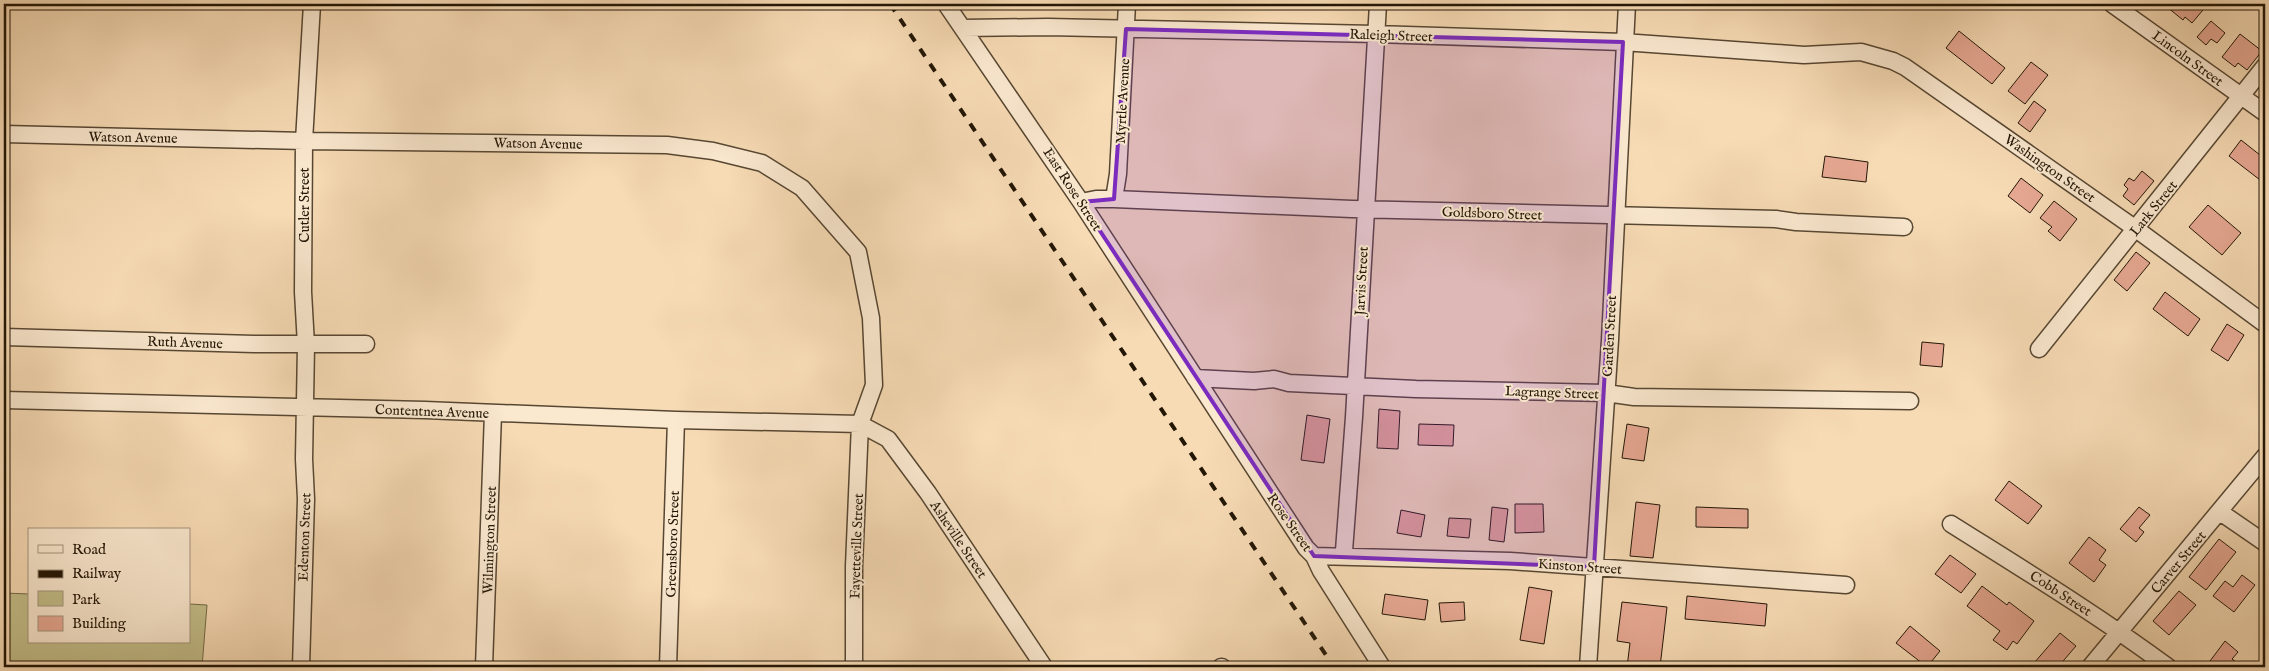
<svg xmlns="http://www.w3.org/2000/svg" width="2269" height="671" font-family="'IM FELL English',serif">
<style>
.green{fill:#c3be89;stroke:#726a48}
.building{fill:#e7a893;stroke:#221606}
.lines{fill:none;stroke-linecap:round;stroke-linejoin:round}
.minor-casing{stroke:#574732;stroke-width:19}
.minor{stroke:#fae8cf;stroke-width:16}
.rail{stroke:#221606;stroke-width:4;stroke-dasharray:9 9;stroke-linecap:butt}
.marked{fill:#7b2cbf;fill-opacity:0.2;stroke:#7b2cbf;stroke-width:4;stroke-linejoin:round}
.labels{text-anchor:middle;stroke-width:4;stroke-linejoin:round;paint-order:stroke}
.street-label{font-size:14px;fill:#221606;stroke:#fae8cf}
</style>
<rect width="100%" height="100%" fill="#f7dbb5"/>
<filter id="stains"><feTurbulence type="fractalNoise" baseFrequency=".004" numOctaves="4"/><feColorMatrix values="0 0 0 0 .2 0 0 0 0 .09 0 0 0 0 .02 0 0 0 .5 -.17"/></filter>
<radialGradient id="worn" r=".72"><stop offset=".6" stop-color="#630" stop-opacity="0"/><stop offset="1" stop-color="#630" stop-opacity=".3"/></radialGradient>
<path class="green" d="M4,593L29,594V642H189V604L207,605L202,667H4Z"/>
<path class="building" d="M2170,4H2208L2192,23L2185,17L2183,20L2167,7Z
M2211,21L2225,33L2217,43L2211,39L2206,45L2197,37Z
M1959,31L2005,68L1992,84L1946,48Z
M2240,34L2262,51L2247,70L2238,63L2235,67L2222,57Z
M2031,62L2048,75L2025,104L2008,91Z
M2034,101L2046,110L2030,132L2018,123Z
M2241,140L2265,159L2264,183L2229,156Z
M1825,156L1868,162L1866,182L1822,177Z
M2142,171L2154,181L2134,205L2123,196L2128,189L2124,185L2129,178L2134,181Z
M2021,178L2043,195L2030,213L2008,196Z
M2054,201L2077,219L2060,241L2048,231L2052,227L2040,218Z
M2208,205L2241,233L2222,255L2189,227Z
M2136,252L2150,263L2127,291L2114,280Z
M2165,292L2200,319L2188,336L2153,309Z
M2227,324L2244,335L2228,361L2211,350Z
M1922,342L1944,344L1942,367L1920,365Z
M1379,409L1400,411L1398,449L1377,448Z
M1307,415L1330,419L1324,463L1301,460Z
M1419,424L1454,425L1453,446L1418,445Z
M1627,424L1649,428L1644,461L1622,458Z
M2009,481L2042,506L2028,524L1995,500Z
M1636,502L1660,505L1653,558L1630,556Z
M1515,504H1543L1544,532L1515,533Z
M1492,507L1508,509L1504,542L1489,540Z
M1696,507L1748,509V528L1696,527Z
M2139,507L2150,515L2139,528L2144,532L2136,542L2120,529Z
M1401,510L1425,515L1421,537L1397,533Z
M1449,518L1471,519L1469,538L1447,536Z
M2089,537L2106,550L2099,560L2106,565L2094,582L2069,563Z
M2219,539L2236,552L2206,590L2189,577Z
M1950,555L1976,574L1961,593L1935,574Z
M2242,575L2255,585L2234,612L2213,596L2225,581L2233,587Z
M1982,586L2007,605L2009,602L2034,621L2017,644L2013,641L2007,650L1993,640L2000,631L1967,606Z
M1529,587L1552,591L1544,644L1520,640Z
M2179,591L2196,605L2169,635L2153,621Z
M1385,594L1428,600L1425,620L1382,614Z
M1687,596L1767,604L1765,626L1685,619Z
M1464,602L1465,620L1441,622L1439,603Z
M1622,602L1667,607L1660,667H1627L1630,643L1617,641Z
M1910,626L1940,651L1927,667L1896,643Z
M2060,633L2076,646L2058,667H2039L2034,663Z
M2225,641L2238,652L2232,659L2240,665L2238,667H2210L2207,665Z"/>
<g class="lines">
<defs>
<path id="minor" d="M946,4L1081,202L1306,548L1314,556L1321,571L1382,667
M2112,4L2265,113
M963,28L1048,27L1375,34L1623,42L1804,55L1861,52L1893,61L1905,67L2136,229L2265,324
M4,134L304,141L667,145L713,151L762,163L802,188L858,252L871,318L874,385L860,424L854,566V667
M1114,199L1118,174L1127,4
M1081,202L1096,199H1114L1352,209L1776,219L1796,222L1904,227
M4,337L254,344H366
M2039,349L2265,66
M1195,378L1254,381L1274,379L1289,383L1416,389L1606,393L1634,397L1910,401
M4,400L425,410L676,420L860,424L888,439L928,493L1044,667
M2220,512L2265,543
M1951,524C2024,570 2098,615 2168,667
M1314,556L1510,561L1846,585
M1347,557L1344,551L1354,417L1378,4
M301,667L306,499L304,459L306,345L303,292L304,141L312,4
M484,667L493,413
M668,667L676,420
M1221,667H1222
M1588,667L1610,340L1627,4
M2090,667L2265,456"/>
</defs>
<use href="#minor" class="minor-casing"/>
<use href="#minor" class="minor"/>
<path class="rail" d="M890,4L1334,667"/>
</g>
<path class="marked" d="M1126,29L1623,42L1594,567L1314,556L1081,202L1114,199Z"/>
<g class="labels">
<g class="street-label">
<text transform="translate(1391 35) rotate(2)" y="5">Raleigh Street</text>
<text transform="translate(2188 58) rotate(36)" y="5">Lincoln Street</text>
<text transform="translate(1122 101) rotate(-87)" y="5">Myrtle Avenue</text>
<text transform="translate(133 137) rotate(1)" y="5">Watson Avenue</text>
<text transform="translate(538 143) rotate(1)" y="5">Watson Avenue</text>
<text transform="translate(2050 168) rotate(35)" y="5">Washington Street</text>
<text transform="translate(1073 189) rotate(57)" y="5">East Rose Street</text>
<text transform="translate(304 205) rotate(-90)" y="5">Cutler Street</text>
<text transform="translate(2153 208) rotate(-51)" y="5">Lark Street</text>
<text transform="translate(1492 213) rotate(2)" y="5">Goldsboro Street</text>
<text transform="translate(1361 281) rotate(-87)" y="5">Jarvis Street</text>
<text transform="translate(1609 336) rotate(-87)" y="5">Garden Street</text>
<text transform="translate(185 342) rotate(2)" y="5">Ruth Avenue</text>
<text transform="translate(1552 392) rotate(2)" y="5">Lagrange Street</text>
<text transform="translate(432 411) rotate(2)" y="5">Contentnea Avenue</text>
<text transform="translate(1290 522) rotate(55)" y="5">Rose Street</text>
<text transform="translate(304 537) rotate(-88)" y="5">Edenton Street</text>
<text transform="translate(959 539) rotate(56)" y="5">Asheville Street</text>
<text transform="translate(489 540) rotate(-88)" y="5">Wilmington Street</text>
<text transform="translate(672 544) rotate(-88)" y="5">Greensboro Street</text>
<text transform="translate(856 546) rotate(-88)" y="5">Fayetteville Street</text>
<text transform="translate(2178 562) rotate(-50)" y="5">Carver Street</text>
<text transform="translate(1580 566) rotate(4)" y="5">Kinston Street</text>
<text transform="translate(2061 593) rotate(33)" y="5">Cobb Street</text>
</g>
</g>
<rect width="2269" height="671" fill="none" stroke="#f7dbb5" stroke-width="20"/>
<rect x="5" y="5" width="2259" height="661" fill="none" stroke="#221606" stroke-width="2.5"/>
<rect x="10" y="10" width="2249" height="651" fill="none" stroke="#221606"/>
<rect x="28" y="528" width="162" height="115" fill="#fae8cf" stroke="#a4947f"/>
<rect x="38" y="545" width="25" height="8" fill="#fae8cf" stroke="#a4947f"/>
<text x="72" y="554" font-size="15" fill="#221606">Road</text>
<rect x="38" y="570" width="25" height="8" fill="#221606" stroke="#a4947f"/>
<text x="72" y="578" font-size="15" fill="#221606">Railway</text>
<rect x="38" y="591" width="25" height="15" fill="#c3be89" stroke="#a4947f"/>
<text x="72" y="604" font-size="15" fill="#221606">Park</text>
<rect x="38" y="616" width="25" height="15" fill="#e7a893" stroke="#a4947f"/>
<text x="72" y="628" font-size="15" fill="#221606">Building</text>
<rect width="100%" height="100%" filter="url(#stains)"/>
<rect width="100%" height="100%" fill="url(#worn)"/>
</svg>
